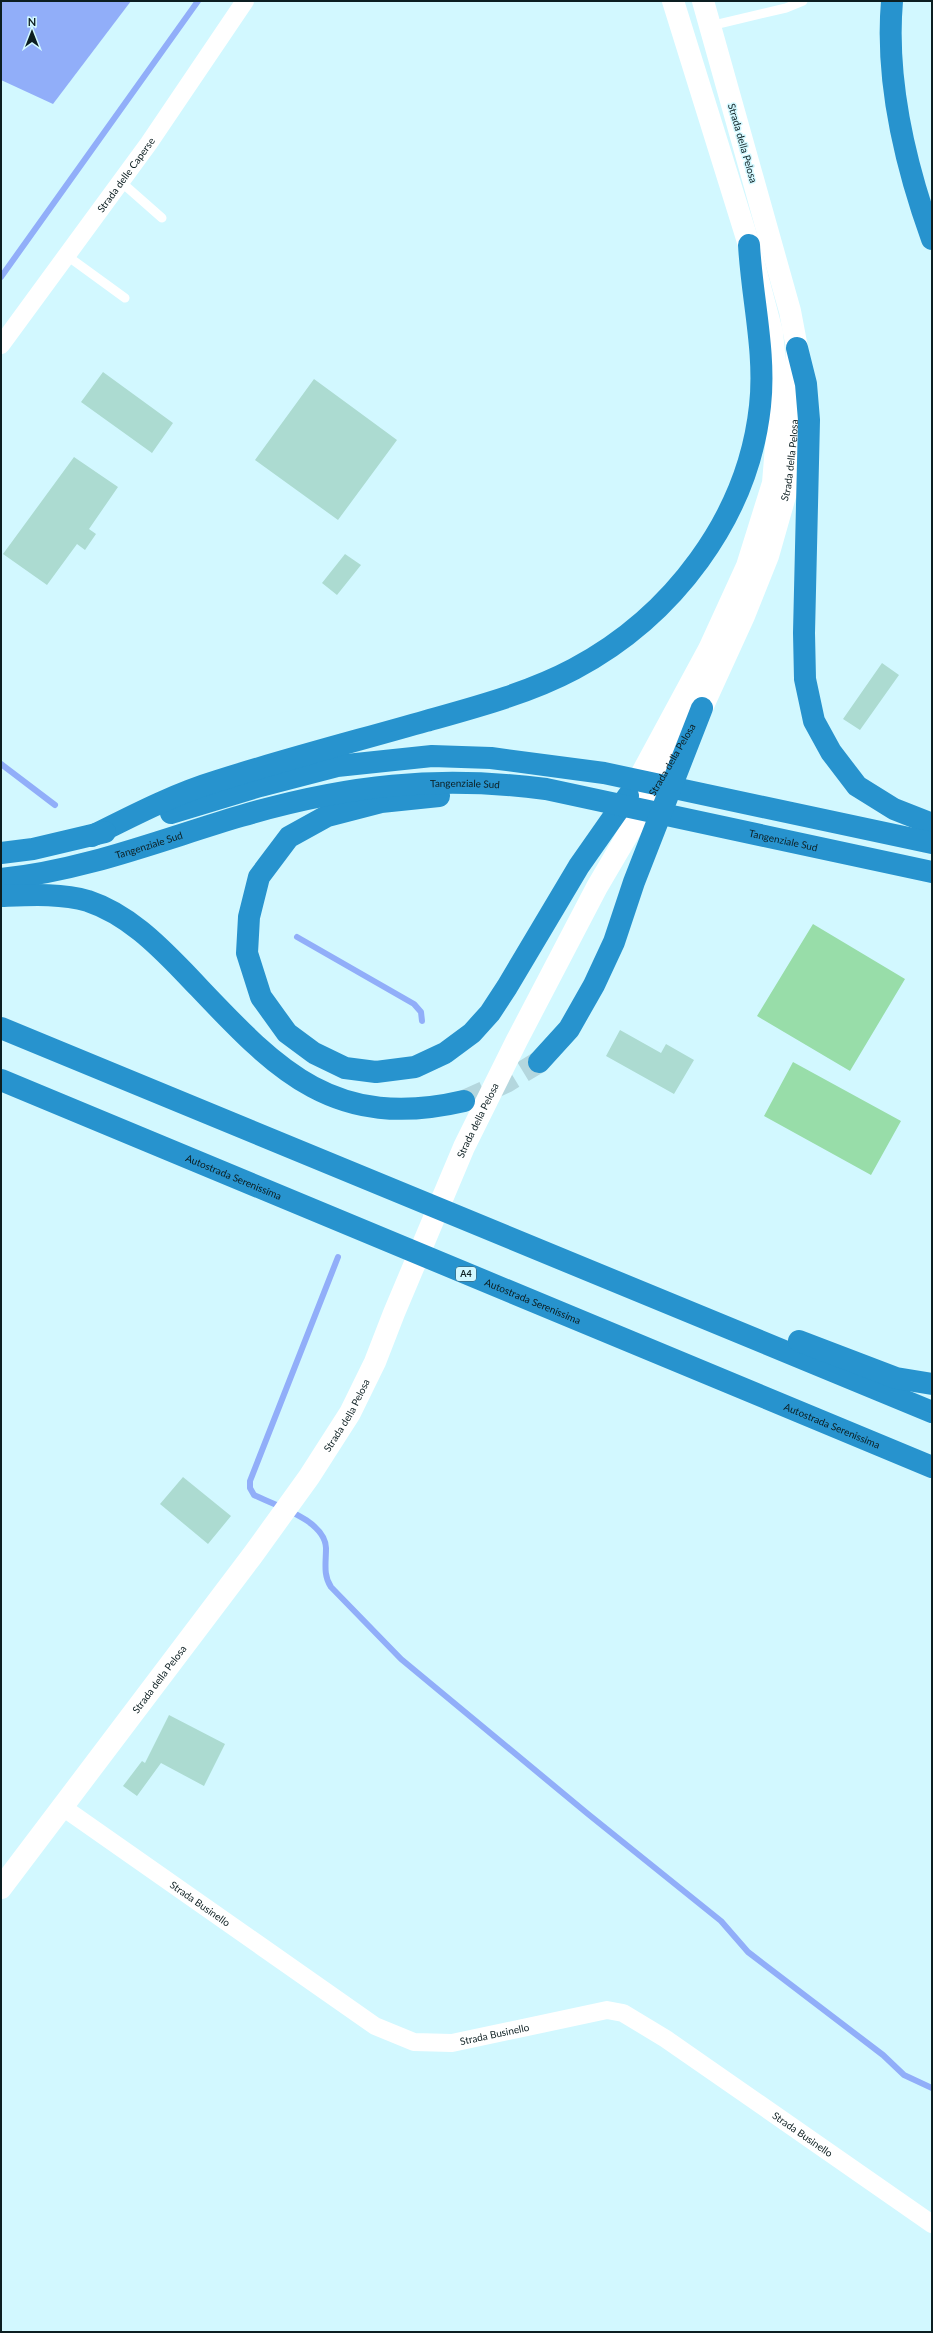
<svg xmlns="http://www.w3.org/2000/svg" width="933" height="2333" font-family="Lato,sans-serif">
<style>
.green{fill:#98dda9}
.water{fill:#91aef9}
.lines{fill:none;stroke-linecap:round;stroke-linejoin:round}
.stream{stroke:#91aef9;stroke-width:6}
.building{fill:#acdbd1}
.highway-tunnel{stroke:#b4d7de;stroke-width:22;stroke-dasharray:22 11;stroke-linecap:butt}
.lane{stroke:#fff;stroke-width:9}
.street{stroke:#fff;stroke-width:18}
.secondary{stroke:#fff;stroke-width:22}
.highway{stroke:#2793ce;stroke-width:22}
.labels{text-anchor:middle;stroke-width:3;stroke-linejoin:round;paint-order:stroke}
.shield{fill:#d2f8ff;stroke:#475f64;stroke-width:1}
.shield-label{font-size:9px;font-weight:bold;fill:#0c1e21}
.street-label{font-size:10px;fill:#0c1e21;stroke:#d2f8ff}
</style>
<rect width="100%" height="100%" fill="#d2f8ff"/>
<path class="green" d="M813,924L905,979L850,1071L757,1016Z
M793,1062L901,1121L871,1175L764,1116Z"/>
<path class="water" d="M1,1H131L53,104L1,80Z"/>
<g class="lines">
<path class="stream" d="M1,277L198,1
M1,764L55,805
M297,937L414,1004L421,1012L422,1021
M338,1257L250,1481V1488L254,1495C276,1506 325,1520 326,1548C326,1563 323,1575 331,1587L401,1659L588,1814L721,1921L748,1952L883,2055L904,2075L932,2088"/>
</g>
<path class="building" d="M103,372L173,423L152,453L81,402Z
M314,379L397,440L338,520L255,460Z
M74,457L118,487L89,529L96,534L85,550L77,544L47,585L3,554Z
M345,554L361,565L337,595L322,583Z
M882,663L899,675L860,730L843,719Z
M620,1030L661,1053L666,1044L694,1060L674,1094L606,1056Z
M183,1477L231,1516L208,1544L160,1504Z
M169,1715L225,1744L204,1786L161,1763L137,1796L123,1786L142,1761L145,1763Z"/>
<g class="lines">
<path class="highway-tunnel" d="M464,1101L506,1082L539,1062"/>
<path class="lane" d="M710,26L786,8L803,1
M120,181L162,218
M66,255L125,298"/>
<g class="street">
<path id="s1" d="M1,345L149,143L245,1"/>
<path id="s2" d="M61,1806L375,2026L414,2042L452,2043L607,2010L623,2013L666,2039L932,2224"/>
</g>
<g class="secondary">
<path d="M629,797L709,649L747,566L773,483L777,434L778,393L772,332L749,245L673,1"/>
<path id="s3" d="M1,1888L252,1556L309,1477L350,1413L375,1362L394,1313L464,1147L517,1040L597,887L702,708L744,616L768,556L787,489L793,440L797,348L790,311L703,1"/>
</g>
<g class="highway">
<path d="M892,1C885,82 905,164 932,239"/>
<path d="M797,348L806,384L809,420L804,633L805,679L814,721L831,752L857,786L894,809L932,824"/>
<path d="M439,796L381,802L327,816L289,837L259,877L249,917L247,953L261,997L287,1033L314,1053L345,1068L376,1072L415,1067L445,1053L472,1033L490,1013L507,987L579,866L628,796"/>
<path d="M171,813L260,786L337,766L432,756L491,758L604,773L932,843"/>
<path d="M92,836C132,816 174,794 217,781C286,759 356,741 426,721C476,707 529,693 574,669C672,617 748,518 760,406C766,353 752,299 749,245"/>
<path d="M1,853L33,849L105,832"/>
<path id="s4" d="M1,879C83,871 163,839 241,816C347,785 437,775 546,789L932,872"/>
<path d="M1,896C29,895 61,893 88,901C127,914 157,944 184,972C271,1063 327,1133 464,1101"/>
<path d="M1,1028L932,1412"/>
<path d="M539,1062L569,1029L594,985L614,942L634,882L702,708"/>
<path id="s5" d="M1,1080L932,1467"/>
<path d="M799,1341L896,1378L932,1384"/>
</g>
</g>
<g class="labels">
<rect class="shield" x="456" y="1267" width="20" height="14" rx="3"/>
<g class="shield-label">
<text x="466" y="1277">A4</text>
</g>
<g class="street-label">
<text transform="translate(743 143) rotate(74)" y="4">Strada della Pelosa</text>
<text dy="4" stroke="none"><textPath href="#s1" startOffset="211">Strada delle Caperse</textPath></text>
<text dy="4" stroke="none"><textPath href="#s3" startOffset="1643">Strada della Pelosa</textPath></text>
<text dy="4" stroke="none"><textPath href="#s3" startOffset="1319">Strada della Pelosa</textPath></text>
<text dy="4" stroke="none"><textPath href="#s4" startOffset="476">Tangenziale Sud</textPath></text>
<text dy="4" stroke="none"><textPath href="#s4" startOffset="800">Tangenziale Sud</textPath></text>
<text dy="4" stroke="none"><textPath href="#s4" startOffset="152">Tangenziale Sud</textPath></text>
<text dy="4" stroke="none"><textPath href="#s3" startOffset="909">Strada della Pelosa</textPath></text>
<text dy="4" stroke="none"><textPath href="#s5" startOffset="252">Autostrada Serenissima</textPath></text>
<text dy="4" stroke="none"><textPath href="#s5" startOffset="576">Autostrada Serenissima</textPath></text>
<text dy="4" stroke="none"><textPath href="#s3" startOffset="586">Strada della Pelosa</textPath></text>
<text dy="4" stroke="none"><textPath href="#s5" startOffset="900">Autostrada Serenissima</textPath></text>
<text dy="4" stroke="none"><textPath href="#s3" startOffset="262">Strada della Pelosa</textPath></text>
<text dy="4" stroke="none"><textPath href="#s2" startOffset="170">Strada Businello</textPath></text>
<text dy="4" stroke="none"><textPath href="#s2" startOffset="507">Strada Businello</textPath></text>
<text dy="4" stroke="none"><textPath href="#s2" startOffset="855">Strada Businello</textPath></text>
</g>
</g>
<rect width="933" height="2333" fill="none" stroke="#0c1e21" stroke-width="4"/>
<g transform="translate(32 32)" stroke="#d2f8ff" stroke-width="3" paint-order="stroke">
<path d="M0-3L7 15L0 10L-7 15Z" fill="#0c1e21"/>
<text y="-6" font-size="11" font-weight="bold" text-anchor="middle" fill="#0c1e21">N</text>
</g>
</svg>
